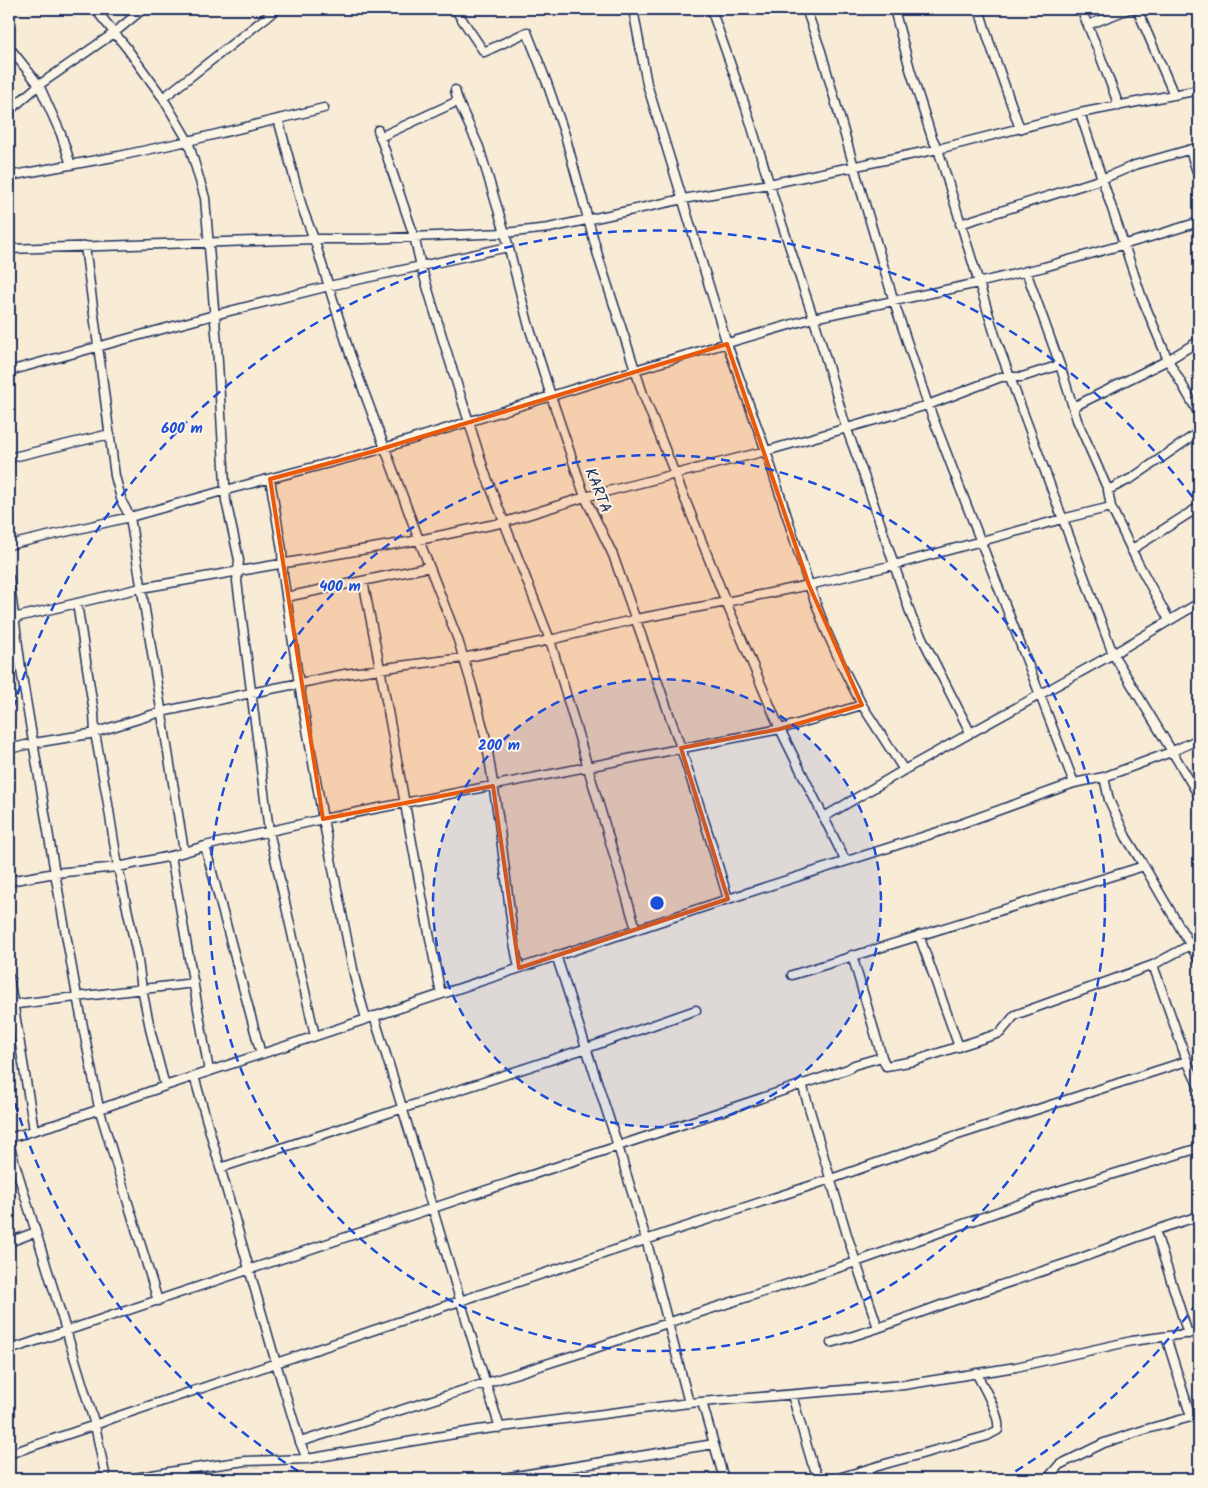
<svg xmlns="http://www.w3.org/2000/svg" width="1208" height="1488" font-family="Kalam,sans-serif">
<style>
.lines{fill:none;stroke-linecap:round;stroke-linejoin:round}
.street-casing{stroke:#1b2f5e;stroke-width:11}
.street{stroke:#fcf5e5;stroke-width:8}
.marked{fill:#e8590c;fill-opacity:0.2;stroke:#e8590c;stroke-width:4;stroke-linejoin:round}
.ring{fill:none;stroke:#1d4ed8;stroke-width:2.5;stroke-dasharray:9 6}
.labels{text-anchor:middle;stroke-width:4;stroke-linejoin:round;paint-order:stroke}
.street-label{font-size:16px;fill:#1b2f5e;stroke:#fcf5e5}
.centre{fill:#1d4ed8;stroke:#fcf5e5;stroke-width:2.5}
.ring-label{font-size:15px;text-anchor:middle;font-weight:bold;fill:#1d4ed8;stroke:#fcf5e5;stroke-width:4;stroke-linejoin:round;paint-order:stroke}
</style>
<rect width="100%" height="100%" fill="#f9ecd7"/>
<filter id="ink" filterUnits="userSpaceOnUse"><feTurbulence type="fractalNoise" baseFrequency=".02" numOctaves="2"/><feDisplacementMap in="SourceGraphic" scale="10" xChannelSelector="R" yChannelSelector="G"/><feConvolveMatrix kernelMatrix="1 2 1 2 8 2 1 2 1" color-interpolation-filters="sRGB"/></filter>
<g filter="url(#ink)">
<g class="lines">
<defs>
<path id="street" d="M95,9L126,47L163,98L188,141L205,198L217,345L226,501L239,560L237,581L269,831L315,1036
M455,9L484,52L527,32L547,83L565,135L599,259L643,394L726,602L780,729L845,860
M633,9L647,84L727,344L766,451L809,585L825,628L842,666L862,705L904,770
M711,9L746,108L779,215L817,329L846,427L867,484L912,618L970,732
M806,9L821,51L854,167L894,302L928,405L1074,783
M894,9L910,69L932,138L938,149L998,345L1113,654L1199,796
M979,9L989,41L1020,129
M1081,9L1098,50L1119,106
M1137,9L1174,95
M1088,25L1129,9
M9,47L39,85L61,134L71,165
M455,90L458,101L479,147L505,233L528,323L551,396L585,497L613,555L681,748L711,842L728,899
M163,98L277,9
M9,111L39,85L114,33L143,9
M1080,113L1142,298L1168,360L1199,414
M278,119L303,210L314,239L350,354L419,540L458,640L472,686L486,739L499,822L514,943L519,968
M378,130L414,236L421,266L444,343L485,473L550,640L636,929
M380,137L458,101
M1190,150L1199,178
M9,176L119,156L188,141L324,108
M960,224L1102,179L1135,165L1199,147
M85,246L115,476L122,502L130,517L184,851
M9,249L314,239H366L505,233L549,228L683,199L769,184L938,149L1080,113L1199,90
M1026,271L1060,365L1077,420L1108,490L1111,507L1137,561L1169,620
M9,371L214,315L329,286L508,247
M1073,407L1168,360L1199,341
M9,458L110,434
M270,479L282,550L283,575L299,684L323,819L355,979L366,1019
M1108,490L1132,478L1199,432
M9,545L130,517L226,490L371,452L635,370L813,318L969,285L1044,267L1147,238L1199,222
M1131,550L1199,507
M9,578L22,676L55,873L77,996L99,1108L158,1301
M363,581C391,718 413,857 441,994
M286,597L429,567
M77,603L94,713L95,733L107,798L118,867L137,954L142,989L151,1033L165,1086
M9,619L141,588L419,540L505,522L585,497L766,451L928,405L1001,377H1022L1060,365
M9,749L34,743L90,734L161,712L251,693L345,674L400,666L463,658L550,640L636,619L726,602L809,585L894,565L1062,519L1111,507
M824,817L904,770L1113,654L1199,603
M205,846L261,1054
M171,856L209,1071
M1144,866L1199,960
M9,881L55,873L118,867L171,856L205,846L323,819L780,729L862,705
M919,935L959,1047
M556,955L618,1146L646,1239L689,1403
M852,955L882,1057L886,1066L914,1061L1000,1033L1015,1015L1153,965L1190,945
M1153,965L1187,1061L1199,1087
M792,975L1144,866L1126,837L1109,800L1104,777
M9,977L34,1130
M9,1005L194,983
M374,1016C417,1153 456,1291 500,1428
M194,1076L276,1363L300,1442L307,1459
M802,1084L848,1238L878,1328
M9,1138L63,1122L165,1086L728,899L941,831L1074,783L1104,777L1171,752L1199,739
M9,1144L95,1425L106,1479
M220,1168L587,1048L696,1010
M1155,1230L1188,1334
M9,1242L36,1232
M1166,1337L1191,1417
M831,1343L878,1328L944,1304L1073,1261L1159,1229L1199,1216
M9,1350L848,1069L854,1065L882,1057
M792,1395L812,1463L820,1479
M702,1402L724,1479
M300,1442L584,1352L667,1323L856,1262L1054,1192L1199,1148
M9,1454L95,1425L113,1418L460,1301L831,1179L933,1143L1187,1061
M129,1479L181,1470L245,1461L307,1459L478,1430L689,1403L904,1385L1016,1367L1132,1341L1199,1332
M497,1479L714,1444
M835,1479L885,1464L987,1436L998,1430C1001,1416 983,1386 976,1373
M1047,1479L1059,1465L1104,1443L1147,1429L1191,1417H1199"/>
</defs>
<use href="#street" class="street-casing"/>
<use href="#street" class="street"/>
</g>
</g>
<path class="marked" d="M727,344L809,585L862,705L780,729L681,748L728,899L519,968L493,786L323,819L270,479L371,452Z"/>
<circle cx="657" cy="903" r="224" fill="#1d4ed8" fill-opacity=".12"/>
<g class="ring">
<circle cx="657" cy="903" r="224"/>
<circle cx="657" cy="903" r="448"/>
<path d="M1197 1303A672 672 0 0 1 1003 1479M311 1479A672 672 0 0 1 9 1083M9 723A672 672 0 0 1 1197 503"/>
</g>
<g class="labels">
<g class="street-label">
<text transform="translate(599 490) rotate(68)" y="6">KARTA</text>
</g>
</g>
<circle cx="657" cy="903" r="8" class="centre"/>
<g class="ring-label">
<text x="182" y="433">600 m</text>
<text x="340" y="591">400 m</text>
<text x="499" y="750">200 m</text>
</g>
<rect width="1208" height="1488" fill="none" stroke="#fcf5e5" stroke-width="30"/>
<rect x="15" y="15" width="1178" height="1458" fill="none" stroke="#1b2f5e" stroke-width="2" filter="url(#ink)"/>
</svg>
